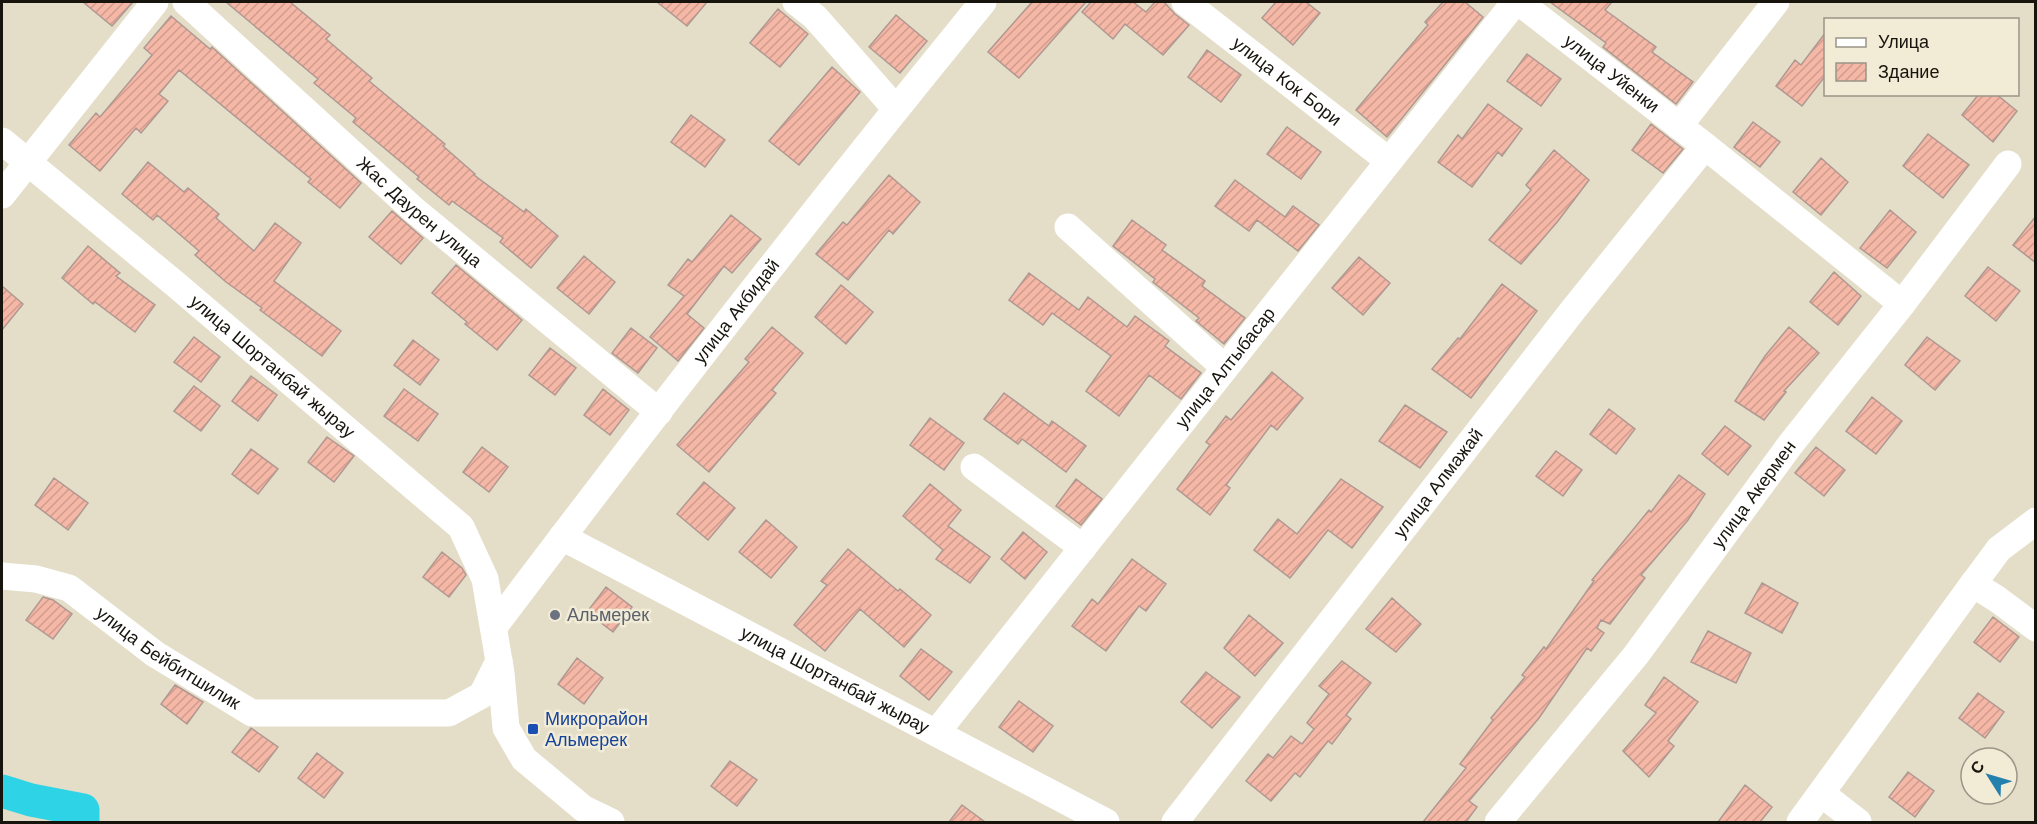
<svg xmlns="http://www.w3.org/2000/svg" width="2037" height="824" font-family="'Work Sans',sans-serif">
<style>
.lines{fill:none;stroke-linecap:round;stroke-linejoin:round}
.river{stroke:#2ed3e5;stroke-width:33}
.building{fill:url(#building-hatch);stroke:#af9892;stroke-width:1.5}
.minor{stroke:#fff;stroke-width:27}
.worship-dot{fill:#6b7280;stroke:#f2ebd6;stroke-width:2}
.transit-dot{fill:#1a4fb4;stroke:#f2ebd6;stroke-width:2}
.labels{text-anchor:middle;stroke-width:5;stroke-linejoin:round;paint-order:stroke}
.street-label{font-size:18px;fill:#17140d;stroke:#f2ebd6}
.worship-label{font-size:18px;fill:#5b616d;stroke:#f2ebd6;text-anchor:start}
.transit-label{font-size:18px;fill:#164399;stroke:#f2ebd6;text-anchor:start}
</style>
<defs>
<pattern id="building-hatch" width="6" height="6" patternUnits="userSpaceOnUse" patternTransform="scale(1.5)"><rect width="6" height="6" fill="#f5b7a6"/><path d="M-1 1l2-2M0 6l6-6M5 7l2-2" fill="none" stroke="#d19c8e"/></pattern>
</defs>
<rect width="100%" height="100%" fill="#e4dec9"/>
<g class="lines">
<path class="river" d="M2,791L31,800L83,810V822"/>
</g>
<path class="building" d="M83,2H133L112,26Z
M226,2H290L330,35L326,39L372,78L369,81L445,144L443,146L475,174L474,175L524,212L526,209L558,236L531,268L500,242L503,238L452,201L449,205L417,179L419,177L353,122L356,118L314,83L318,79Z
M657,2H707L687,26Z
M1032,2H1086L1019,78L988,52Z
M1091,2H1133L1146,12L1155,2H1164L1175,14L1189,25L1163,55L1125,24L1113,39L1082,12Z
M1276,2H1306L1320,13L1293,45L1262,18Z
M1443,2H1465L1483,17L1387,137L1356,110L1428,25L1425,22Z
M1550,2H1612L1605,10L1656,47L1652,52L1693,82L1676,104L1603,47L1606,43Z
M778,9L808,34L780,67L750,43Z
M896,15L927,41L900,73L869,47Z
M171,16L210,49L212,47L361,183L340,208L308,182L311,179L179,70L159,94L168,101L141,133L136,128L100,171L69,145L96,113L100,117L152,55L144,48Z
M1826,32V75L1802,106L1776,86L1795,60L1801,65Z
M1207,50L1241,75L1221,102L1188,77Z
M1527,54L1561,79L1541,106L1507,81Z
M832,67L860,92L799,165L769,141Z
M1979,94H1996L2017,111L1993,142L1962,115Z
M1488,104L1522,129L1502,156L1498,152L1472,187L1438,162L1458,135L1462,139Z
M691,115L725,140L705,167L671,142Z
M1753,122L1780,142L1760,167L1734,147Z
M1651,124L1683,149L1663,173L1632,150Z
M1287,127L1321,152L1301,179L1267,154Z
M1928,134L1969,165L1943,198L1903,166Z
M1554,150L1589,180L1558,221L1521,264L1489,240L1531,190L1526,185Z
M1821,158L1848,182L1821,215L1793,192Z
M148,162L184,192L188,188L219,214L216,218L254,251L275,223L301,243L274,281L341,331L322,356L260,310L262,308L226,282L195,255L199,251L157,215L153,220L122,194Z
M889,175L920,202L893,234L889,230L848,280L816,254L843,222L847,225Z
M1235,180L1285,217L1293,206L1319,225L1298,251L1257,220L1249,231L1215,206Z
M1890,210L1916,232L1887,268L1860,248Z
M392,211L423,238L401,264L369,237Z
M731,215L761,239L732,273L724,266L687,314L704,328L678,361L650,337L684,296L668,285L688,259L692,262Z
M2036,216V263L2013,245Z
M1132,220L1166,245L1162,250L1205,281L1202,286L1245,318L1224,344L1196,321L1199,318L1153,282L1155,279L1113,246Z
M88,246L120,273L116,276L155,305L135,332L95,302L93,304L62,278Z
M584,256L615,282L589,314L557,288Z
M1359,257L1390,283L1363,315L1332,288Z
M456,265L522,320L497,350L465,324L467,322L432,293Z
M1988,267L2020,291L1996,321L1965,296Z
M1834,272L1861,296L1838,325L1810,302Z
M1029,273L1079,310L1088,297L1127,327L1135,316L1169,341L1165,346L1201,373L1181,399L1149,375L1119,416L1086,391L1111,356L1052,313L1043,325L1009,300Z
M1502,284L1537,311L1471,398L1432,369L1458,338L1460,339Z
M841,285L873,312L846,344L815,317Z
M2,286L23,304L2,330Z
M772,327L803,353L772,390L776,393L709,472L677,445L749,362L745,359Z
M1789,327L1819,353L1784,391L1786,392L1764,420L1735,401L1765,356Z
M631,328L657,348L638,373L612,353Z
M194,337L220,357L201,382L174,362Z
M1927,337L1960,361L1935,390L1905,365Z
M413,340L439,360L420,385L394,365Z
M550,348L576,368L555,395L529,375Z
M1272,372L1303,398L1277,430L1271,425L1226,485L1230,488L1210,515L1177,489L1210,445L1206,442L1226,416L1231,420Z
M251,376L277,395L258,421L232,401Z
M194,386L220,406L201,431L174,411Z
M404,389L438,414L418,441L384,416Z
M603,389L629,410L610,435L584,415Z
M1004,393L1049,426L1052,421L1086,446L1066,472L1022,439L1018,444L984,419Z
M1872,397L1902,421L1876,454L1846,431Z
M1405,405L1447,432L1420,468L1379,441Z
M1609,409L1635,429L1616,454L1590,434Z
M930,418L964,443L944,470L910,445Z
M1725,426L1751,446L1728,475L1702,454Z
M327,437L354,456L334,482L308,462Z
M482,447L508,467L489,492L463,472Z
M1816,447L1845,470L1824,496L1795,473Z
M251,449L278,469L258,494L232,474Z
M1556,451L1582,470L1563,496L1536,476Z
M1679,475L1705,494L1688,520L1641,575L1645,578L1610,624L1601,620L1597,628L1604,633L1591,651L1587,648L1539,718L1469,801L1477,807L1466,822H1423L1466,768L1460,764L1493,720L1491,718L1525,677L1522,675L1544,647L1546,649L1594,581L1592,580L1649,510L1651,512Z
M54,478L88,503L68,530L35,505Z
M1076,479L1102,499L1081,525L1056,506Z
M1341,479L1383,507L1352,548L1328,530L1290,578L1254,550L1278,519L1297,534Z
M704,482L735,508L708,540L677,514Z
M930,484L961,510L948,526L990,557L970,583L936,559L943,550L903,516Z
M766,520L797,547L771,578L739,552Z
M1023,532L1047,552L1025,579L1001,559Z
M848,549L898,591L900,589L931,615L904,647L860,609L825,651L794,625L827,585L821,581Z
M442,552L462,568L466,575L449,597L423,577Z
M1132,559L1166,584L1146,611L1139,606L1106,651L1072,626L1092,599L1098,604Z
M1762,583L1798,603L1782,633L1745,613Z
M606,587L632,607L613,632L587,612Z
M43,597L53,600L72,614L53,639L26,620Z
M1392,598L1421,624L1396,652L1366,629Z
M1249,615L1283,643L1255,676L1224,648Z
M1993,617L2019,637L2000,662L1974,642Z
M1708,631L1751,653L1736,683L1691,662Z
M921,649L952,672L929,700L900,676Z
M577,658L603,678L584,704L558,684Z
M1342,661L1371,683L1346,715L1351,719L1332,744L1328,741L1300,777L1295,773L1271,801L1246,781L1268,754L1273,758L1291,736L1302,744L1314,729L1307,723L1329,694L1319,686Z
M1206,672L1240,697L1212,728L1181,702Z
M1664,677L1698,702L1668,741L1674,746L1649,777L1623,751L1656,713L1645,705Z
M175,685L203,702L187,724L161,704Z
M1978,693L2004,712L1985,738L1959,718Z
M1019,701L1053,726L1033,752L999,727Z
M251,728L278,747L259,772L232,752Z
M317,753L343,773L324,798L298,778Z
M730,761L757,780L737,806L711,786Z
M1908,772L1934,791L1915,817L1889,797Z
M1745,785L1772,807L1760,822H1718Z
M962,805L985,822H949Z"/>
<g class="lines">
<g class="minor">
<path id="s1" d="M186,2L414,210L659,412"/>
<path d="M796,2L815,17L896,109"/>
<path id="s2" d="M1185,2L1389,161"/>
<path id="s3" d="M1519,2L1705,146L1902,304"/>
<path d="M1679,126L1776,2"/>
<path id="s4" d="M2,141L174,283L461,527L485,579L501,673L506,728L524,759L584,809L611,822"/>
<path d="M2,195L155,2"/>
<path d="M1068,227L1225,368"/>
<path d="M974,467L1083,548"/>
<path id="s5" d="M562,537L1106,822"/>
<path id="s6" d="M2,576L36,579L69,588L155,654L252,713H449L482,695L499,661"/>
<path d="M1973,584L1999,549L2036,521"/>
<path id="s7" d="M494,627C653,416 816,207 983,2"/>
<path id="s8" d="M936,733L1515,2"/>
<path d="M1822,794L1858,822"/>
<path id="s9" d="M1175,822L1573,310L1705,146"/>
<path id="s10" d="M1498,822L1636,655L1790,445L1902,304L2008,164"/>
<path d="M1800,822L1973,584L1997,599L2036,628"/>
</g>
</g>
<circle class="worship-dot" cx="555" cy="615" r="6"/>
<rect class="transit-dot" x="527" y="723" width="12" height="12" rx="3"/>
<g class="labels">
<g class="street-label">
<text dy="6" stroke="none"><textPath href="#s3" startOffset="117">улица Уйенки</textPath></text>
<text dy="6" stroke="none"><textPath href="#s2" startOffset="129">улица Кок Бори</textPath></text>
<text dy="6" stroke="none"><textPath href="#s1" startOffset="314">Жас Даурен улица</textPath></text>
<text dy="6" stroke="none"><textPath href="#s7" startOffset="398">улица Акбидай</textPath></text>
<text dy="6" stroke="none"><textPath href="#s4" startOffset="352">улица Шортанбай жырау</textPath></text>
<text dy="6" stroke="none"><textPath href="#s8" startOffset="466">улица Алтыбасар</textPath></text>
<text dy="6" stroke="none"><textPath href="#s9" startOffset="429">улица Алмажай</textPath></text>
<text dy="6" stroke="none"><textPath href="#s10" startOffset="416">улица Акермен</textPath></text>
<text dy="6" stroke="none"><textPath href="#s6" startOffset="190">улица Бейбитшилик</textPath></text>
<text dy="6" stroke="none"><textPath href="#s5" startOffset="308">улица Шортанбай жырау</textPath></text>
</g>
<g class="worship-label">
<text x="567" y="621">Альмерек</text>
</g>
<g class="transit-label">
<text x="545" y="725">Микрорайон<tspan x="545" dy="21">Альмерек</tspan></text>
</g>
</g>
<rect width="2037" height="824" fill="none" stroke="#17140d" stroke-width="6"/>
<rect x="1824" y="18" width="195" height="78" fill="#f2ebd6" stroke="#9a9586" stroke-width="1.5"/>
<rect x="1836" y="38" width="30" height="9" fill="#ffffff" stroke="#9a9586" stroke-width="1.5"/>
<text x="1878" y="48" font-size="18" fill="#17140d">Улица</text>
<rect x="1836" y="63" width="30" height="18" fill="url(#building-hatch)" stroke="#9a9586" stroke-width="1.5"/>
<text x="1878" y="78" font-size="18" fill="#17140d">Здание</text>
<g transform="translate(1989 776) rotate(307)"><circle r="28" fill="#f2ebd6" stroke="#9a9586" stroke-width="1.5"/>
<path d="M0-4.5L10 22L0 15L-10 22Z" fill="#2580ad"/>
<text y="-9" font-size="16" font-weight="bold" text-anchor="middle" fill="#17140d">С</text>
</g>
</svg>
